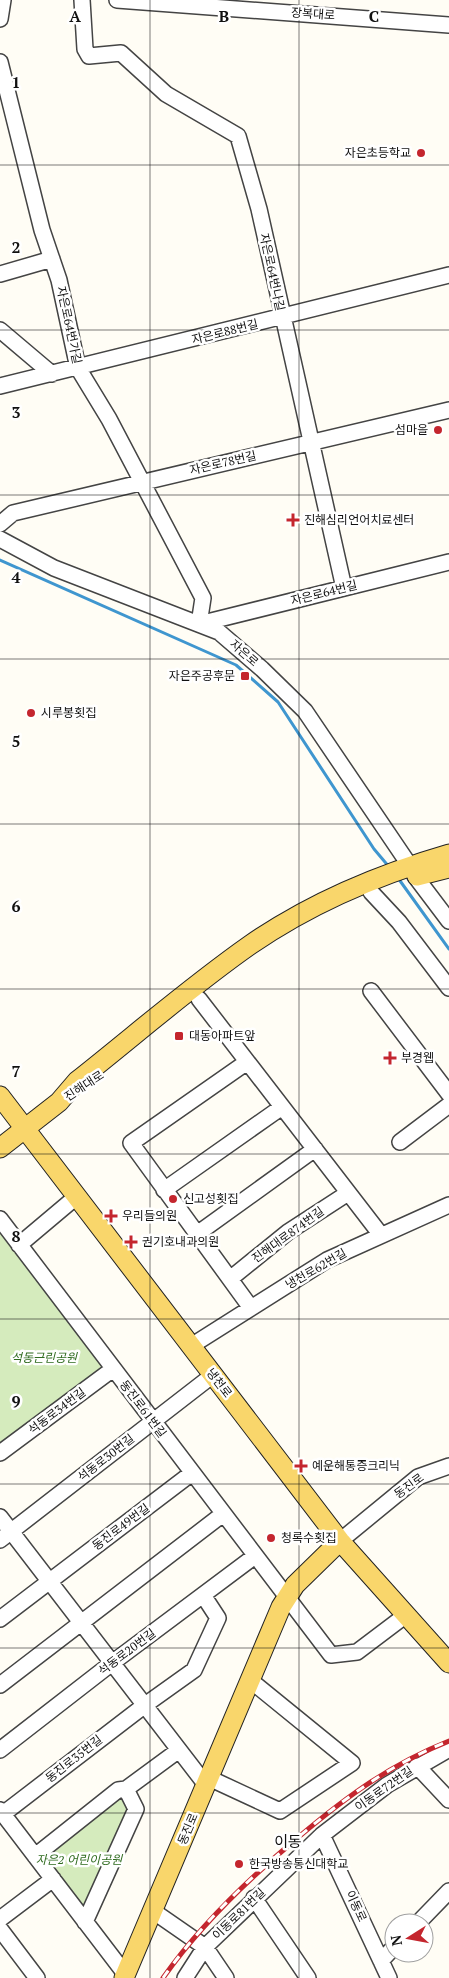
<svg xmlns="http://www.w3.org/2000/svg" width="449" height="1978" font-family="'PT Serif','Noto Sans KR',serif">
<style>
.green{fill:#d5ebbd}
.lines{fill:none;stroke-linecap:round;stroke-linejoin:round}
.stream{stroke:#3f96cf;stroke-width:3}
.minor-casing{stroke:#444;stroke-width:18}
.major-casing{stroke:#222;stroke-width:21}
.minor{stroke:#fff;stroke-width:15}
.major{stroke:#f9d66b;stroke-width:19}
.rail-casing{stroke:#c4262e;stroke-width:5}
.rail{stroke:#fff;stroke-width:3;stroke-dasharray:9;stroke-linecap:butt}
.grid{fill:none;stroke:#111;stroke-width:1;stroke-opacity:0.55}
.poi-dot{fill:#c4262e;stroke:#fff;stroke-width:2}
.labels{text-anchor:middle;stroke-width:5;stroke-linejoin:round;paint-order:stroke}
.street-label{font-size:12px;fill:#111;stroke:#fff}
.poi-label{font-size:12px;fill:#111;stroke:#fff;text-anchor:start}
.park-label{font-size:12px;font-style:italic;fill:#2f6b1f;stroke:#fff}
.quarter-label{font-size:15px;fill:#111;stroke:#fff}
.grid-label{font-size:16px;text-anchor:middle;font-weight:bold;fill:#111;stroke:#fff;stroke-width:5;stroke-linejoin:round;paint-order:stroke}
</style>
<rect width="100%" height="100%" fill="#fffdf5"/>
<path class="green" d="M0,1229L106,1368L0,1444Z
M115,1797L125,1800L132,1807L85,1911L42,1856Z"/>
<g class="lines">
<path class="stream" d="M0,560L236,665L278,702L374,849L390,868
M398,878L449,949"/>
<defs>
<path id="minor" d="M82,0L85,49L89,56L121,53L166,94L238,136L259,209L344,588
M117,0L449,25
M0,19L3,0
M0,62L42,230L59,280L78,368L109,419L203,598L199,624L449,562
M0,274L52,259
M0,330L52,374
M0,386L449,275
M0,524L13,513L449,410
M0,539L54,568L219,632L262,669L305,711L410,866
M415,876L449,921
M371,892L399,922L449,988
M371,991L449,1094
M199,999L381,1235
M247,1062L131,1143L251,1308
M400,1142L449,1105
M164,1190L282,1107
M0,1219L331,1655L357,1652L406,1615
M197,1234L315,1149
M19,1245L76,1197
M230,1279L288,1232L348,1193
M191,1346L327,1260L449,1205
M0,1453L113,1369
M0,1517L206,1785
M0,1540L213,1375
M340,1541L418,1477L449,1466
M0,1619L192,1473
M0,1685L223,1514
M0,1750L112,1663L255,1556
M417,1766L449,1800
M209,1778L280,1811L352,1763L250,1680
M0,1810L126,1975
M3,1814L145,1705L194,1670L218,1618L203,1595
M322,1835L389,1978
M35,1856L118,1790L126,1789L179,1750
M254,1898L308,1978
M153,1911L205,1947L226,1978
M0,1919L53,1879
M85,1922L136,1809L126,1789
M418,1923L449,1891
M0,1929L37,1978
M381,1961L394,1947
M185,1978L205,1947L322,1835L387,1785L449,1749"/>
<path id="major" d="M417,876L449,868
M0,1096L340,1541L449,1663
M0,1148L59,1102L77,1081C134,1036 190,987 250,945C309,904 380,874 449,854
M124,1978L281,1607L295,1585L340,1541"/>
</defs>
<use href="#minor" class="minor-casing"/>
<use href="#major" class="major-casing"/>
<use href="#minor" class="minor"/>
<use href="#major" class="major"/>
<defs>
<path id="rail" d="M163,1978C198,1928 241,1886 288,1846C338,1803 386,1766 449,1741"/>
</defs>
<use href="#rail" class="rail-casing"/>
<use href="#rail" class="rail"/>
</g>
<path class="grid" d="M150,0V1978M299,0V1978M0,165H449M0,330H449M0,495H449M0,659H449M0,824H449M0,989H449M0,1154H449M0,1319H449M0,1484H449M0,1648H449M0,1813H449"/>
<g class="poi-dot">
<circle cx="421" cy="153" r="5"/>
<circle cx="438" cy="430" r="5"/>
<path d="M290.5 512.5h5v5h5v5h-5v5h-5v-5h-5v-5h5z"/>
<rect x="240" y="671" width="10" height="10" rx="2.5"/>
<circle cx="31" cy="713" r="5"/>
<rect x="174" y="1031" width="10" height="10" rx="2.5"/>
<path d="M387.5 1050.5h5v5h5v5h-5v5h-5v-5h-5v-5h5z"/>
<circle cx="173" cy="1199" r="5"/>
<path d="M108.5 1208.5h5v5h5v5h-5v5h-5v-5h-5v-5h5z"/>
<path d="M128.5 1234.5h5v5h5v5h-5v5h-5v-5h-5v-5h5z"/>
<path d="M298.5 1458.5h5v5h5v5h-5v5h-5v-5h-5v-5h5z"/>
<circle cx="271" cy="1538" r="5"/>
<circle cx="239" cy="1864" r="5"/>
</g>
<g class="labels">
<g class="street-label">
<text transform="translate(313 14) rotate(4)" y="4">장복대로</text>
<text transform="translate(272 272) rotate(78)" y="4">자은로64번나길</text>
<text transform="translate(69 325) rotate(78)" y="4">자은로64번가길</text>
<text transform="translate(225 332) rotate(-14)" y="4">자은로88번길</text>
<text transform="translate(223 463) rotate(-13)" y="4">자은로78번길</text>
<text transform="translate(324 593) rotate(-14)" y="4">자은로64번길</text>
<text transform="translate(244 653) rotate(41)" y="4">자은로</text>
<text transform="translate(84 1086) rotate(-33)" y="4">진해대로</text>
<text transform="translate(288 1235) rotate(-36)" y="4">진해대로874번길</text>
<text transform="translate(316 1269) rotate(-30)" y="4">냉천로62번길</text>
<text transform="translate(219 1383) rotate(53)" y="4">냉천로</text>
<text transform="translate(143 1409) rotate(53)" y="4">동진로61번길</text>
<text transform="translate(57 1411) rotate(-37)" y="4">석동로34번길</text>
<text transform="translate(106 1458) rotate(-38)" y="4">석동로30번길</text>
<text transform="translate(409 1486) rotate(-36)" y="4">동진로</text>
<text transform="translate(121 1527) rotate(-37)" y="4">동진로49번길</text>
<text transform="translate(127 1652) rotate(-37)" y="4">석동로20번길</text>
<text transform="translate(74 1759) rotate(-38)" y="4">동진로35번길</text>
<text transform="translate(384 1789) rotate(-35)" y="4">이동로72번길</text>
<text transform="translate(188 1829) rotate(-67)" y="4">동진로</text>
<text transform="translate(356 1906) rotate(65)" y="4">이동로</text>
<text transform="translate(239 1914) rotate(-44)" y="4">이동로81번길</text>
</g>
<g class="poi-label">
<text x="411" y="157" text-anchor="end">자은초등학교</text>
<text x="428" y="434" text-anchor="end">섬마을</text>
<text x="304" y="524">진해심리언어치료센터</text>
<text x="235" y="680" text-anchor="end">자은주공후문</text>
<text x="41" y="717">시루봉횟집</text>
<text x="189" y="1040">대동아파트앞</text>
<text x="401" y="1062">부경웹</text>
<text x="183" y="1203">신고성횟집</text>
<text x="122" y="1220">우리들의원</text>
<text x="142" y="1246">권기호내과의원</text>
<text x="312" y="1470">예운해통증크리닉</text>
<text x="281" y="1542">청록수횟집</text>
<text x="249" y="1868">한국방송통신대학교</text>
</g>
<g class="park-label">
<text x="44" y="1362">석동근린공원</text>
<text x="79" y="1864">자은2 어린이공원</text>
</g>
<g class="quarter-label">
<text x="288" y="1847">이동</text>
</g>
</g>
<g class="grid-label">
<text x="75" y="22">A</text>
<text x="224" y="22">B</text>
<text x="374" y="22">C</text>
<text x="16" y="88">1</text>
<text x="16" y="253">2</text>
<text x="16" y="418">3</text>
<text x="16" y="583">4</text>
<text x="16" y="747">5</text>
<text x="16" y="912">6</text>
<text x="16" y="1077">7</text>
<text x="16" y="1242">8</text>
<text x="16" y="1407">9</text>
</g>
<g transform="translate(409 1938) rotate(259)"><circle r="24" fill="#ffffff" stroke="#a0a0a0"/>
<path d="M0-4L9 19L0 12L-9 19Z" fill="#c4262e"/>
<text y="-8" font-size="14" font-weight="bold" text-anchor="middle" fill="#111111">N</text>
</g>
</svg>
